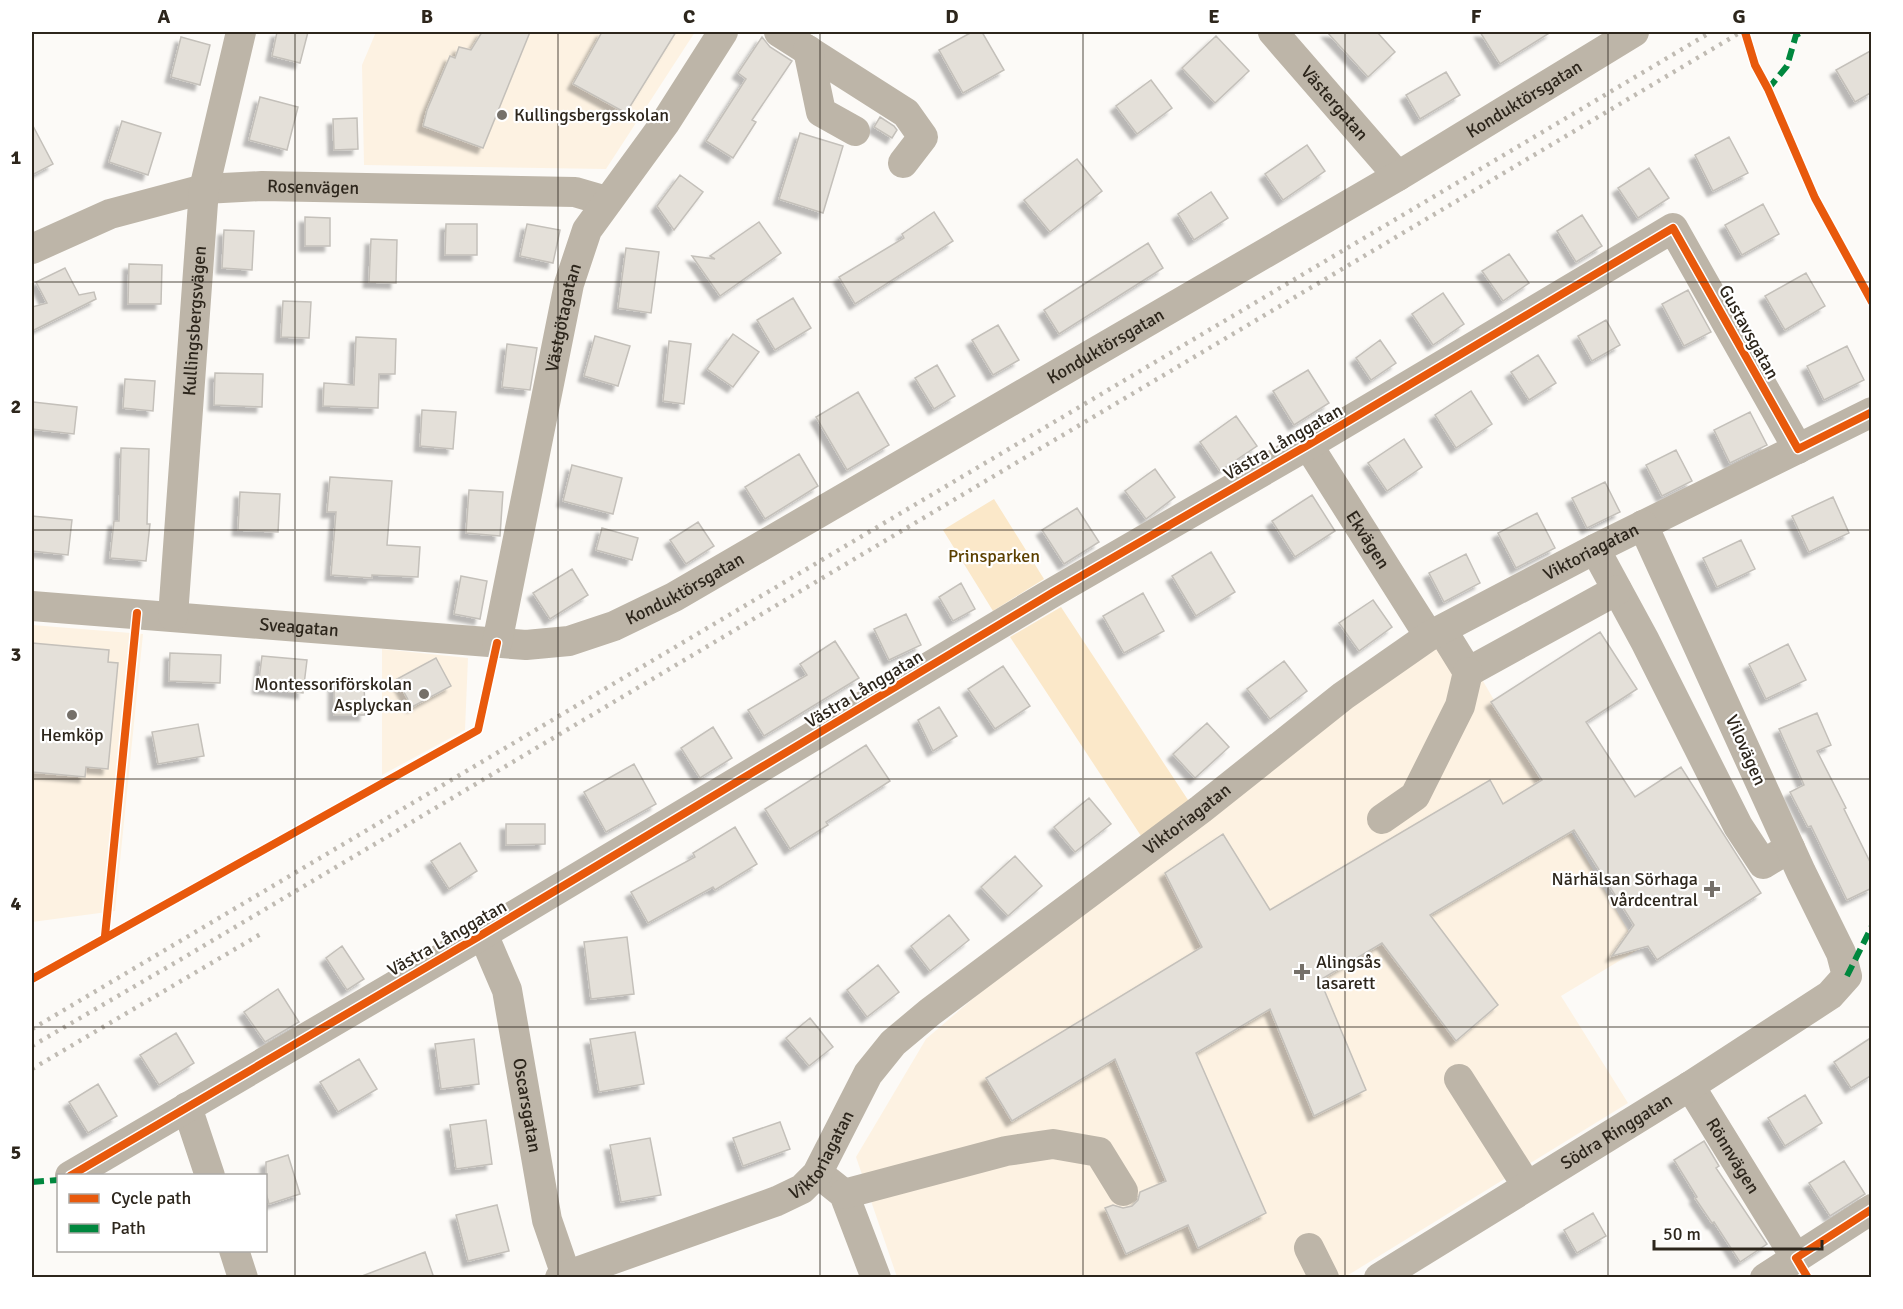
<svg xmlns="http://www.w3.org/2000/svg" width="1903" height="1309" font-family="Signika,sans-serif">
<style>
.built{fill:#fdf2e2}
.green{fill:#fbe8c9}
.building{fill:#e4e0d9;stroke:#c4c0ba;stroke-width:1.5;filter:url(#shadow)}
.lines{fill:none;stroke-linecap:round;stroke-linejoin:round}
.minor{stroke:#bdb5a8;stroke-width:30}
.rail{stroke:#c0bbb3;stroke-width:4.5;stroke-dasharray:3 6;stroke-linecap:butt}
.quiet{stroke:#00873e;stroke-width:6;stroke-dasharray:12 6;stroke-linecap:butt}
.cycleway-casing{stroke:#fff;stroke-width:11}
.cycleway{stroke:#e8590c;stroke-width:8}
.grid{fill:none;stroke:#2d261c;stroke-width:1.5;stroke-opacity:0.55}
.poi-dot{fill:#757069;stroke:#fff;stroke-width:2}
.labels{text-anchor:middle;stroke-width:4.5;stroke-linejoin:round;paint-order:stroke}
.street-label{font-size:18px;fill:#2d261c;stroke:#fff}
.poi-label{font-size:18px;fill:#2d261c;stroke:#fff;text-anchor:start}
.park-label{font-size:18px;fill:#5c4000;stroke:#fff}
.neatline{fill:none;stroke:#2d261c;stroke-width:2}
.grid-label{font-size:20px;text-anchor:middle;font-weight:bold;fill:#2d261c}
</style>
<defs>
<filter id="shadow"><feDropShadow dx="-5.5" dy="5.5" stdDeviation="1.5" flood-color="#0004"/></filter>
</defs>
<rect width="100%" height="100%" fill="#fcfaf7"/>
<path class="built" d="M376,32H695L606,169L364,165L362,65Z
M32,625L143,634L115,911L32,922Z
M1455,633L1639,949L1561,996L1628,1103L1345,1277H897L856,1157L926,1039L1113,878Z
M382,649L468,658L465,730L382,775Z"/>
<path class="green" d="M994,499L1044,579L993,611L943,530Z
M1061,607L1192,806L1145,842L1010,637Z"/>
<path class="building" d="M277,32H308L300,63L272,56Z
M482,32H530L483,148L423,126L427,110L450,56L455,58L459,47L471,50Z
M602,32H676L626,113L573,84Z
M972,32H982L1004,70L963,93L939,50Z
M1327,32H1377L1395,52L1368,77Z
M1480,32H1551L1500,64Z
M1216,36L1249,71L1215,103L1182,68Z
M181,37L210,45L200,85L171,77Z
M762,37L770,47L792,61L752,120L756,122L733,158L706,141L746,79L738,73Z
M1872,50V92L1855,102L1836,70Z
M1446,72L1460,95L1420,119L1406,95Z
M1151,80L1172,108L1137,134L1116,106Z
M260,97L298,107L287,150L249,140Z
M880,117L894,126L897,130L892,138L874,127Z
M357,118L358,149L334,150L333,119Z
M122,121L161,133L148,175L109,162Z
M32,124L53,164L32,175Z
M800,133L843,146L823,213L779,199Z
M1729,137L1748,173L1713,191L1695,155Z
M1307,145L1325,171L1283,200L1265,174Z
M1077,159L1102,191L1050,232L1024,200Z
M1649,168L1669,198L1638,218L1618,188Z
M680,175L703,192L674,230L657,206Z
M1211,192L1228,218L1194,240L1178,214Z
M1763,204L1779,234L1742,255L1725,225Z
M934,212L953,241L855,304L839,277L904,238L902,234Z
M1582,215L1602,246L1576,262L1557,231Z
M305,217L330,218V246H305Z
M759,222L781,253L720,296L692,256L715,259L710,256Z
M446,224H477V255H445Z
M527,224L560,230L553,263L520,256Z
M224,230L254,231L252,270L222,268Z
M371,239L397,240L396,283L369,282Z
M1148,243L1163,268L1059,334L1044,310Z
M626,248L659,252L651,313L618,308Z
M1509,254L1529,283L1503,301L1482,271Z
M129,264L162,265L161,304H128Z
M65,268L79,295L94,292L96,299L32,331V307L47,303L36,282Z
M1806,273L1825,306L1785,330L1765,296Z
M1688,290L1711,332L1684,346L1662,304Z
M1443,293L1464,324L1433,345L1412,314Z
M793,298L811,328L775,350L757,320Z
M283,301L311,302L309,338L281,337Z
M1606,320L1620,345L1592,361L1578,336Z
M998,325L1019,360L993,375L972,340Z
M733,334L759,352L733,387L707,369Z
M595,336L630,346L618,386L584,376Z
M356,337L396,339L395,374H379L378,408L323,406L324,383L354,385Z
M1380,340L1396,363L1371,380L1356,358Z
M669,341L691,344L684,404L663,401Z
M507,344L537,348L530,390L502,387Z
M1847,346L1864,380L1824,400L1807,366Z
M1538,355L1556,383L1529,400L1511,372Z
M937,365L955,396L934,409L915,378Z
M1308,370L1329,403L1294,425L1273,391Z
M215,373L263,374L262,407L214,405Z
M125,379L155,381L153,411L123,408Z
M1471,391L1492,424L1456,448L1435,415Z
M858,392L889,445L847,470L816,417Z
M33,402L77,407L74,434L32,429Z
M422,410L456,412L453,449L420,446Z
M1750,412L1767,445L1730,463L1714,430Z
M1236,416L1257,446L1220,471L1200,442Z
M1404,439L1422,467L1387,491L1368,463Z
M121,448L149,449L147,524H150L146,561L110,558L114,521H119Z
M1676,450L1692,481L1662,496L1646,465Z
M799,454L818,486L765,519L745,487Z
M572,465L622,478L613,514L563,501Z
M1155,469L1175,497L1146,519L1125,491Z
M330,477L392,481L387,545L420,547L418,577L372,575V578L331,575L336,512H327Z
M1605,482L1620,512L1587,528L1572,498Z
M469,490L503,492L500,536L466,533Z
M240,492L280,494L278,532L238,530Z
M1312,495L1335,531L1295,557L1272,521Z
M1833,497L1849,533L1809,552L1792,516Z
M1077,508L1099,542L1064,564L1042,530Z
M1537,513L1555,548L1516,568L1498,533Z
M32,516L72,520L68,555L32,551Z
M698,522L714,546L686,564L670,540Z
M602,528L638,538L632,560L596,550Z
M1741,540L1755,569L1717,587L1703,558Z
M1211,552L1235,592L1196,616L1172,576Z
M1466,554L1480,583L1444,602L1429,573Z
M572,569L588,595L550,619L533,593Z
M461,576L487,581L480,619L454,614Z
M961,583L975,609L953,621L939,597Z
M1143,593L1164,631L1124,653L1103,616Z
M1373,600L1392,627L1359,651L1339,623Z
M906,614L921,645L889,660L874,629Z
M1600,632L1637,689L1586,722L1635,797L1681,767L1761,893L1657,960L1648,946L1612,956L1634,925L1574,830L1430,915L1498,1005L1456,1041L1382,943L1320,980L1366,1090L1314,1116L1270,1009L1196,1053L1266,1213L1198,1248L1188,1225L1126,1254L1105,1208L1113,1205L1123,1208L1132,1206L1138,1200L1140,1192L1166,1181L1115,1059L1012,1121L986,1078L1202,947L1165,873L1223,834L1270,910L1490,780L1503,804L1542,780L1491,702Z
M835,641L859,678L764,736L748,710L807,675L800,664Z
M32,643L109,650L108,662L118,663L108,769L86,767L85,777L32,772Z
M1788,644L1806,680L1766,699L1749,664Z
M170,653L221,655L220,683L169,681Z
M262,656L307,660L303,693L258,688Z
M436,658L451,686L412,707L397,679Z
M1284,661L1307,691L1270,719L1247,689Z
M1003,666L1030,706L995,729L968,689Z
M334,680H364L365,715H334Z
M939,707L957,736L933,751L918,720Z
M1817,713L1831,745L1817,751L1846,808L1844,809L1872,866V888L1847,900L1811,826L1808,827L1790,792L1804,785L1779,729Z
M1207,723L1229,747L1195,778L1173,754Z
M198,724L204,756L158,764L152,732Z
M713,727L732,758L700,778L681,748Z
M866,745L890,781L826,822L828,825L790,849L765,809Z
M634,764L656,804L606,832L584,792Z
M1089,798L1111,824L1075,852L1054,827Z
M506,824H545V844L506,845Z
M735,827L757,864L715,890L713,887L648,923L631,892L695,857L693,853Z
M460,843L477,871L449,889L431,861Z
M1015,856L1042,886L1008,916L981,887Z
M949,915L969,940L930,971L911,946Z
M627,937L634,994L591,999L584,942Z
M342,946L364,979L347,990L326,958Z
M878,965L899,992L867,1017L847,990Z
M278,989L299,1022L265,1042L244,1012Z
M810,1018L833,1047L809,1066L786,1038Z
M635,1032L644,1084L599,1092L590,1039Z
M176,1033L194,1063L159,1085L140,1055Z
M1872,1037V1075L1851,1088L1834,1062Z
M474,1039L479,1084L441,1089L435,1044Z
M359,1059L377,1089L338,1112L320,1082Z
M98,1084L117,1116L88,1133L69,1102Z
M1805,1095L1822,1123L1785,1146L1768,1118Z
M486,1120L492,1164L456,1169L450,1125Z
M780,1122L790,1149L743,1166L733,1138Z
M650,1138L661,1195L621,1202L610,1145Z
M1704,1141L1719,1166L1716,1168L1767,1244L1740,1262L1714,1222L1712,1223L1695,1198L1697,1197L1674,1160Z
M288,1155L300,1194L269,1204L266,1193V1162Z
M1844,1161L1865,1194L1830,1216L1809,1183Z
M497,1205L509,1251L468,1261L456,1215Z
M1593,1213L1606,1236L1577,1253L1564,1230Z
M425,1252L434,1278H362V1276Z"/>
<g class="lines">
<g class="minor">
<path d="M779,32L906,113L923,137L903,163"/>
<path id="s1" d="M1273,32L1398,176"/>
<path d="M808,50L821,112L855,131"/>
<path id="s2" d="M32,249L110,214L204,189L262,186L575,192L606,201"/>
<path id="s3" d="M1308,445L1429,636"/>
<path d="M1595,549L1645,641L1738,826L1763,864L1790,848"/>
<path id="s4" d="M32,606L526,645L569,641L614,626L674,597L1398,176L1634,32"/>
<path id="s5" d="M173,616L204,189L241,32"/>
<path d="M1442,630L1468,672L1617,590"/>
<path id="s6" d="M497,643L569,284L587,230L665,123L723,32"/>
<path d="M1382,819L1415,796L1460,706L1468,672"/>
<path id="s7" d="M483,934L507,990L547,1220L567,1278"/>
<path d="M1459,1079L1527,1186"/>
<path id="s8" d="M1690,1086L1796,1258"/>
<path d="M187,1107L210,1176"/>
<path d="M70,1176L483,934L1052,593L1308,445L1673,228L1798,449"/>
<path d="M829,1182L844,1194L876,1278"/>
<path d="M844,1194L1006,1151L1053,1144L1099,1152L1123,1191"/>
<path d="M1309,1248L1324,1278"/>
<path d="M234,1250L243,1278"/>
<path id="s9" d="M560,1278L777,1201L802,1189L817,1174L868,1074L893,1043L930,1012L1201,809L1343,696L1429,636L1595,549L1872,412"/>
<path id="s10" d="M1379,1278L1690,1086L1830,995L1847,976L1841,953L1801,872L1643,525"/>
<path d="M1765,1278L1872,1209"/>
</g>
<path class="rail" d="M32,1029L1711,32
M32,1046L178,961L1741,32
M32,1069L264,932"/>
<path class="quiet" d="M1768,89L1787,66L1796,35L1802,32
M1847,976L1872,926
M32,1182L58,1180"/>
<defs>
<path id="cycleway" d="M1745,32L1755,65L1768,89L1815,198L1872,302
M105,936L137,613
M32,979L478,730L497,643
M70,1176L483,934L1052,593L1308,445L1673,228L1798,449L1872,412
M1808,1278L1796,1258L1872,1209"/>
</defs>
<use href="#cycleway" class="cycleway-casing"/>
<use href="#cycleway" class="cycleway"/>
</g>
<path class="grid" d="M295,32V1278M558,32V1278M820,32V1278M1083,32V1278M1345,32V1278M1608,32V1278M32,282H1872M32,530H1872M32,779H1872M32,1027H1872"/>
<g class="poi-dot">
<circle cx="502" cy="115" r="6"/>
<circle cx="424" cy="694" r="6"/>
<circle cx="72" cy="715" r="6"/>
<path d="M1709 880h6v6h6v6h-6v6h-6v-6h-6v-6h6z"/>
<path d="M1299 963h6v6h6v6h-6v6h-6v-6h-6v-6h6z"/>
</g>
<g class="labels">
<g class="street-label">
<text dy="6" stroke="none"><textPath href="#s4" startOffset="1638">Konduktörsgatan</textPath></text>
<text dy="6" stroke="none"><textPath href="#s1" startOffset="94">Västergatan</textPath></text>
<text dy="6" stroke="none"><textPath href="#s2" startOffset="292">Rosenvägen</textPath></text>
<text dy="6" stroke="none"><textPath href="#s6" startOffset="332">Västgötagatan</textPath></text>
<text dy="6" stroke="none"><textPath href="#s5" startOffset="296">Kullingsbergsvägen</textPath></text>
<text transform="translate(1749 332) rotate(61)" y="6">Gustavsgatan</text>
<text dy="6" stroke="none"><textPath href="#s4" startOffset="1152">Konduktörsgatan</textPath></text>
<text transform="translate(1283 442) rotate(-30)" y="6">Västra Långgatan</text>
<text dy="6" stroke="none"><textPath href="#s3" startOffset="112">Ekvägen</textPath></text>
<text dy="6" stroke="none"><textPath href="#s9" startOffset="1287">Viktoriagatan</textPath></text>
<text dy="6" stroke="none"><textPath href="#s4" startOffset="666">Konduktörsgatan</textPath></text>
<text dy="6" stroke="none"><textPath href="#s4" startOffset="268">Sveagatan</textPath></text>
<text transform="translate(864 689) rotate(-31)" y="6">Västra Långgatan</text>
<text transform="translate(1746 750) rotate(66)" y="6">Vilovägen</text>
<text dy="6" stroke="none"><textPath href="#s9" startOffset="801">Viktoriagatan</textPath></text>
<text transform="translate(447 938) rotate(-30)" y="6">Västra Långgatan</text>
<text dy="6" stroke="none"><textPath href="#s7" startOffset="178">Oscarsgatan</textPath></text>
<text dy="6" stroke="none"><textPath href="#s10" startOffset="279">Södra Ringgatan</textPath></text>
<text dy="6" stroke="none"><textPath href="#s9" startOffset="297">Viktoriagatan</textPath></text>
<text dy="6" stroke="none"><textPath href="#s8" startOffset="82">Rönnvägen</textPath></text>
</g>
<g class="poi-label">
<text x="514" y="121">Kullingsbergsskolan</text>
<text x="412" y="690" text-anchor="end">Montessoriförskolan<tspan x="412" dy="21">Asplyckan</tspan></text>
<text x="72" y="741" text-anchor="middle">Hemköp</text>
<text x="1698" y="885" text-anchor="end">Närhälsan Sörhaga<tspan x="1698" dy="21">vårdcentral</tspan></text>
<text x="1316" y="968">Alingsås<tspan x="1316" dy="21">lasarett</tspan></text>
</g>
<g class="park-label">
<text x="994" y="562">Prinsparken</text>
</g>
</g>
<rect width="1903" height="1309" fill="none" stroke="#ffffff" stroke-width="66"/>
<rect x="57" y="1174" width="210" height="78" fill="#ffffff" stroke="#aba8a4" stroke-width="1.5"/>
<rect x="69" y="1194" width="30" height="9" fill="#e8590c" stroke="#aba8a4" stroke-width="1.5"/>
<text x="111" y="1204" font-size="18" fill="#2d261c">Cycle path</text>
<rect x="69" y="1224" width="30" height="9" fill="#00873e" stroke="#aba8a4" stroke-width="1.5"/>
<text x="111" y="1234" font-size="18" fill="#2d261c">Path</text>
<path d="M1654 1240v9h168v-9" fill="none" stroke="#2d261c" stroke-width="3"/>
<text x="1663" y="1240" font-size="18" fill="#2d261c" stroke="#ffffff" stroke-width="4.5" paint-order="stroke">50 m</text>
<rect x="33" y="33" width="1837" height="1243" class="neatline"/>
<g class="grid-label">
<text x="164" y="23">A</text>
<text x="427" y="23">B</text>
<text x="689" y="23">C</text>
<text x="952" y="23">D</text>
<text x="1214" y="23">E</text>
<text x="1476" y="23">F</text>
<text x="1739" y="23">G</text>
<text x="16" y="164">1</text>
<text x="16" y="413">2</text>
<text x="16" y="661">3</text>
<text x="16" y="910">4</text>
<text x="16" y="1159">5</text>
</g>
</svg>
